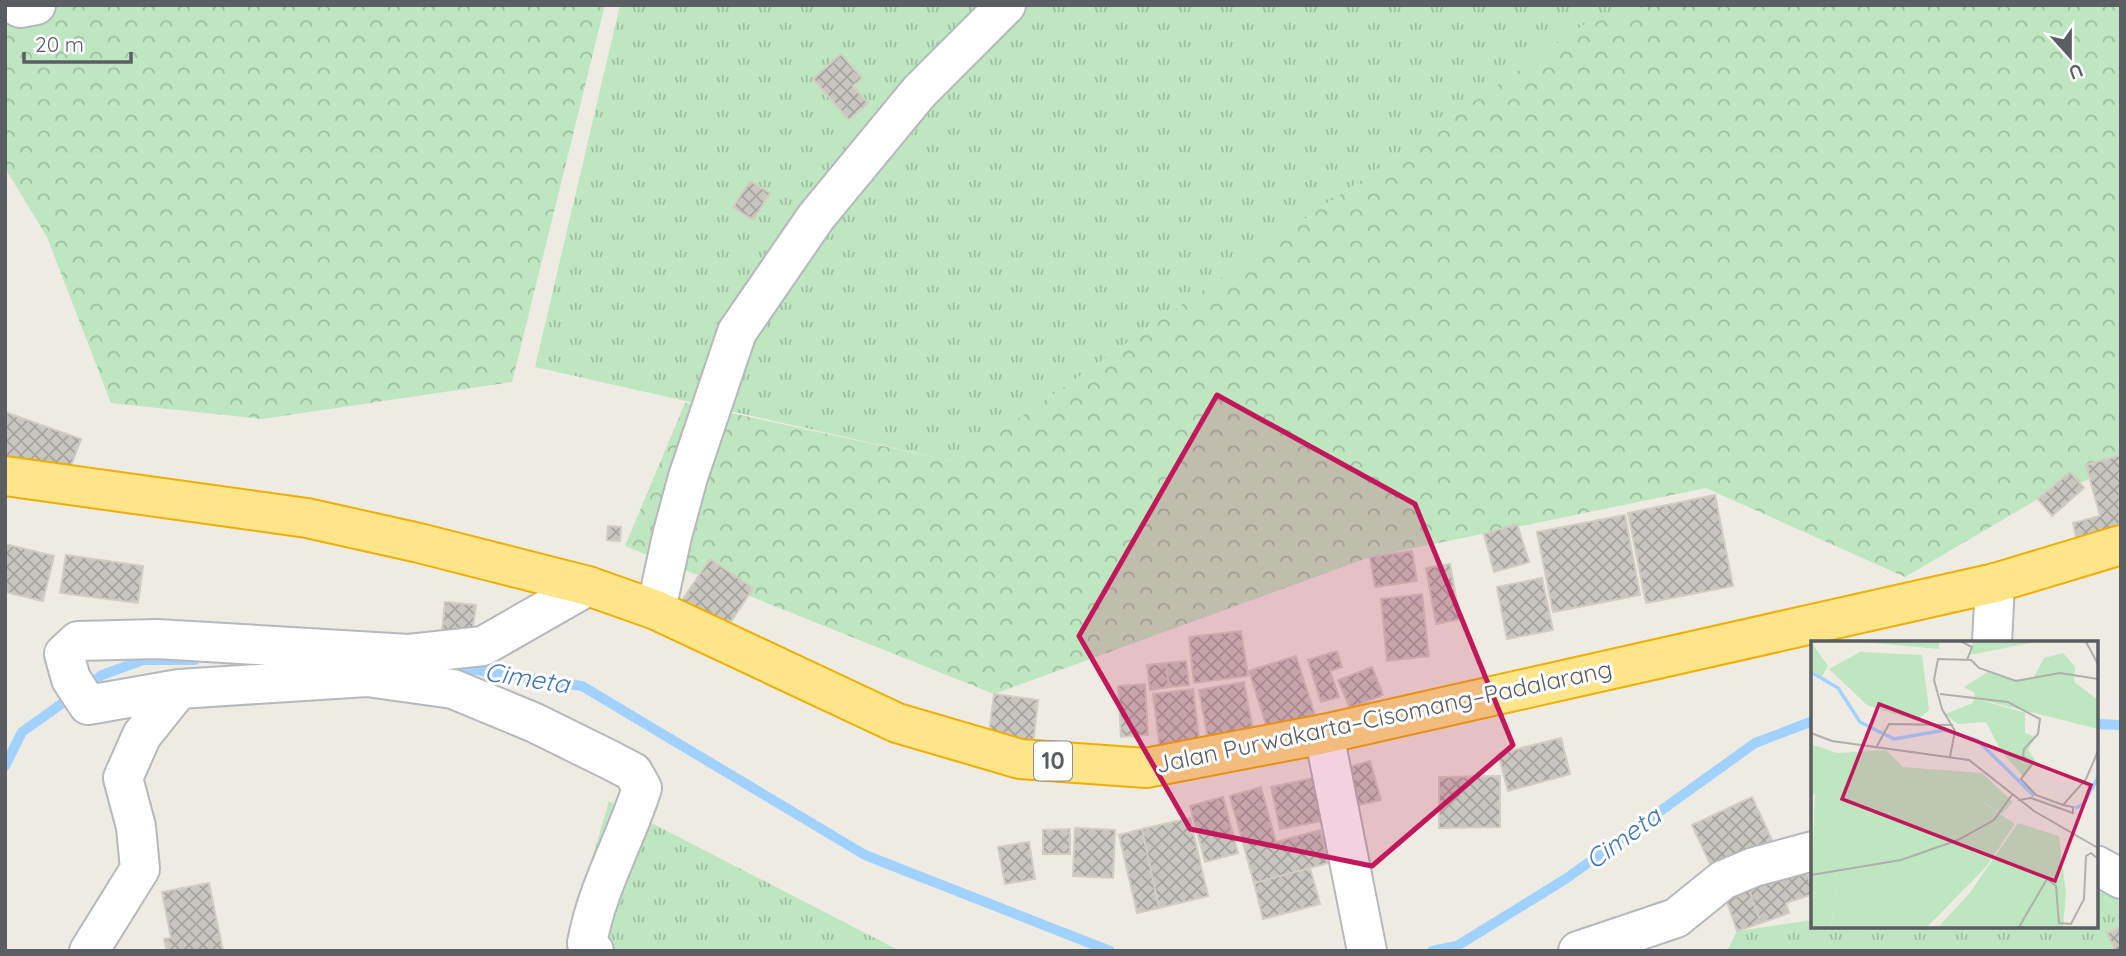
<svg xmlns="http://www.w3.org/2000/svg" width="2126" height="956" font-family="Quicksand,sans-serif">
<style>
.grass{fill:url(#grass-tufts)}
.forest{fill:url(#forest-crowns)}
.lines{fill:none;stroke-linecap:round;stroke-linejoin:round}
.stream{stroke:#a1d2ff;stroke-width:10}
.building{fill:url(#building-cross-hatch);stroke:#d2cdc0;stroke-width:2}
.minor-casing{stroke:#b5b8bd;stroke-width:42}
.highway-casing{stroke:#f0ae00;stroke-width:42}
.minor{stroke:#fff;stroke-width:38}
.highway{stroke:#fee589;stroke-width:38}
.marked{fill:#c2185b;fill-opacity:0.2;stroke:#c2185b;stroke-width:5;stroke-linejoin:round}
.labels{text-anchor:middle;stroke-width:6;stroke-linejoin:round;paint-order:stroke}
.shield{fill:#fff;stroke:#8c8e92;stroke-width:2}
.shield-label{font-size:23px;font-weight:bold;fill:#5a5e63}
.street-label{font-size:24px;fill:#5a5e63;stroke:#fff}
.water-label{font-size:26px;font-style:italic;fill:#4077bb;stroke:#fff}
.inset-river{fill:none;stroke:#a1d2ff;stroke-width:3.5}
.inset-road{fill:none;stroke:#afafab;stroke-width:2}
.view{fill:#c2185b;fill-opacity:0.15;stroke:#c2185b;stroke-width:3.5}
.inset-edge{fill:none;stroke:#5a5e63;stroke-width:3.5}
</style>
<defs>
<pattern id="grass-tufts" width="24" height="20" patternUnits="userSpaceOnUse" patternTransform="scale(1.75)"><rect width="24" height="20" fill="#bee6c0"/><path d="M3 7l-1-3M5 7V3M7 7l1-3M15 17l-1-3M17 17v-4M19 17l1-3" fill="none" stroke="#9dbea0"/></pattern>
<pattern id="forest-crowns" width="20" height="18" patternUnits="userSpaceOnUse" patternTransform="scale(1.75)"><rect width="20" height="18" fill="#bee6c0"/><path d="M2 6a3 3 0 1 1 6 0M12 15a3 3 0 1 1 6 0" fill="none" stroke="#9dbea0"/></pattern>
<pattern id="building-cross-hatch" width="8" height="8" patternUnits="userSpaceOnUse" patternTransform="scale(1.75)"><rect width="8" height="8" fill="#c8c6bf"/><path d="M0 0l8 8M0 8l8-8" fill="none" stroke="#a5a49f"/></pattern>
</defs>
<rect width="100%" height="100%" fill="#eeebe2"/>
<path class="grass" d="M620,5H1651L1584,25L956,462L535,367Z
M609,801L900,951H565Z
M2096,892L2121,894V951H1727L1737,931L1813,920V926H2096Z"/>
<path class="forest" d="M5,5H605L512,382L262,419L111,403L47,237L5,168Z
M1651,5H2121V467L2038,499L1905,577L1706,488L1370,557L994,694L625,546L685,403L956,462L1584,25Z"/>
<g class="lines">
<path class="stream" d="M449,666L582,686L865,855L1110,951
M2096,724L2121,725
M5,766L22,732L102,675L143,660H195
M1432,951L1457,946L1567,878L1755,743L1813,721"/>
</g>
<path class="building" d="M841,54L862,78L853,86L868,103L849,120L813,79Z
M750,181L770,193L753,220L733,207Z
M5,412L81,439L65,482L5,461Z
M2121,455V534L2078,545L2073,523L2100,516L2086,465Z
M2070,472L2084,488L2052,516L2038,499Z
M1715,495L1733,586L1646,603L1628,513Z
M1625,515L1640,595L1553,612L1537,532Z
M1517,524L1529,562L1494,572L1484,534Z
M608,526L621,527L620,541L607,540Z
M5,544L54,556L43,601L5,592Z
M1412,551L1417,581L1375,587L1370,557Z
M66,555L143,566L138,603L60,593Z
M710,559L753,588L724,632L681,602Z
M1450,564L1460,619L1436,624L1426,568Z
M1542,578L1553,630L1507,639L1497,587Z
M1422,594L1429,656L1387,661L1381,599Z
M445,602L476,605L472,634L442,631Z
M1241,631L1248,676L1194,683L1189,637Z
M1337,651L1342,667L1330,671L1339,697L1321,702L1308,660Z
M1296,656L1315,715L1268,731L1249,671Z
M1186,661L1189,685L1169,687L1166,663Z
M1166,663L1169,687L1150,690L1147,665Z
M1372,667L1383,695L1350,708L1338,680Z
M1244,682L1255,741L1210,750L1199,690Z
M1145,684L1148,735L1121,737L1118,686Z
M1193,689L1200,746L1160,751L1153,694Z
M994,694L1038,700L1033,746L988,741Z
M1561,738L1570,774L1508,791L1498,754Z
M1370,761L1381,800L1355,806L1345,768Z
M1500,776V827L1439,828V777Z
M1318,777L1327,820L1280,829L1271,787Z
M1261,787L1276,842L1320,830L1328,863L1254,883L1230,796Z
M1223,797L1238,853L1205,862L1190,806Z
M1752,797L1772,840L1712,868L1692,825Z
M1190,818L1208,896L1159,908L1142,829Z
M1075,828L1115,830L1113,878L1073,876Z
M1070,829V854H1043V830Z
M1142,829L1159,908L1137,913L1119,835Z
M1029,842L1035,879L1005,884L998,847Z
M1310,868L1320,904L1263,919L1254,883Z
M1778,871L1781,880L1807,872L1813,894L1786,903L1789,913L1761,923L1746,882Z
M1746,882L1761,923L1737,931L1723,890Z
M209,883L223,951H167L164,939L171,938L162,892Z
M2121,927V951H2115L2107,933Z"/>
<g class="lines">
<defs>
<path id="minor" d="M15,5L20,8L36,5
M656,610L672,536L688,477L737,332L816,217L919,92L1006,5
M1992,643L1995,583
M179,689L367,677L453,689L535,723L610,760L633,772L642,788C625,841 597,888 587,943L594,951
M1324,734L1367,951
M2096,865L2121,879
M89,951L140,869L136,827L123,778L142,735L179,689L88,705L71,679L64,654L78,641L157,639L409,654L483,646L588,586
M1578,951L1676,918L1723,880L1754,867L1813,851"/>
<path id="highway" d="M5,476L307,518L419,543L588,586L656,610L897,723L1020,759L1146,768L1324,734L1995,583L2121,545"/>
</defs>
<use href="#minor" class="minor-casing"/>
<use href="#highway" class="highway-casing"/>
<use href="#minor" class="minor"/>
<use href="#highway" class="highway"/>
</g>
<path class="marked" d="M1217,395L1415,504L1513,745L1372,866L1190,829L1079,636Z"/>
<g class="labels">
<rect class="shield" x="1034" y="741.5" width="38" height="39" rx="5"/>
<g class="shield-label">
<text x="1053" y="769">10</text>
</g>
<g class="street-label">
<text transform="translate(1384 717) rotate(-12)" y="8">Jalan Purwakarta–Cisomang–Padalarang</text>
</g>
<g class="water-label">
<text transform="translate(527 678) rotate(9)" y="9">Cimeta</text>
<text transform="translate(1623 838) rotate(-36)" y="9">Cimeta</text>
</g>
</g>
<g transform="translate(1811 641)">
<rect width="287" height="287" fill="#eeebe2"/>
<path d="M49,11L111,14L118,69L106,80L56,64L18,28ZM163,57L214,72V92L224,96L217,109L225,121L213,136L190,110L175,81L147,83L134,73L162,62ZM4,152L41,173L86,177L166,157L204,183L175,226L116,286H20L25,248L0,253Z" fill="#bee6c0"/>
<path d="M0,1L17,25L10,37L0,27ZM52,1H128V8ZM162,1H224L158,14ZM252,12L264,26L263,41L287,59V88L163,57L164,52L153,46L177,31L202,39L223,36L233,17ZM0,103L26,112L75,109L92,126L171,132L202,161L191,173L166,157L86,177L41,173L4,152L0,157ZM207,182L248,195L255,252L252,286H127L158,253ZM25,248L20,286H0V253Z" fill="#bee6c0"/>
<path class="inset-river" d="M0,31L27,47L49,81L83,98L134,89L166,99L223,155M264,167L273,163L287,136"/>
<path class="inset-road" d="M151,1L161,6L156,19M275,1L287,23M129,53L197,61L229,78L227,93L213,108L212,115L221,123L210,138L225,154L252,164M0,92L21,100L158,119L223,170L287,207M66,105L78,83L142,84M139,116L144,90L131,68L123,39L127,18L160,19L168,27L205,40L249,32L287,38M207,159L220,157L262,172V166L252,164L275,138L287,110M0,234L90,219L147,199L183,179L201,154M208,286L236,238L245,245L248,282L260,283L273,258L275,215L280,212L287,218"/>
<path class="view" d="M68,63L280,144L244,240L31,158Z"/>
<rect width="287" height="287" class="inset-edge"/>
</g>
<rect width="2126" height="956" fill="none" stroke="#5a5e63" stroke-width="14"/>
<g transform="translate(2070 56) rotate(159)" stroke="#ffffff" stroke-width="5" paint-order="stroke">
<path d="M0-5L12 26L0 18L-12 26Z" fill="#5a5e63"/>
<text y="-10" font-size="19" font-weight="bold" text-anchor="middle" fill="#5a5e63">U</text>
</g>
<path d="M24 52v10h107v-10" fill="none" stroke="#5a5e63" stroke-width="3.5"/>
<text x="35" y="52" font-size="21" fill="#5a5e63" stroke="#ffffff" stroke-width="5" paint-order="stroke">20 m</text>
</svg>
